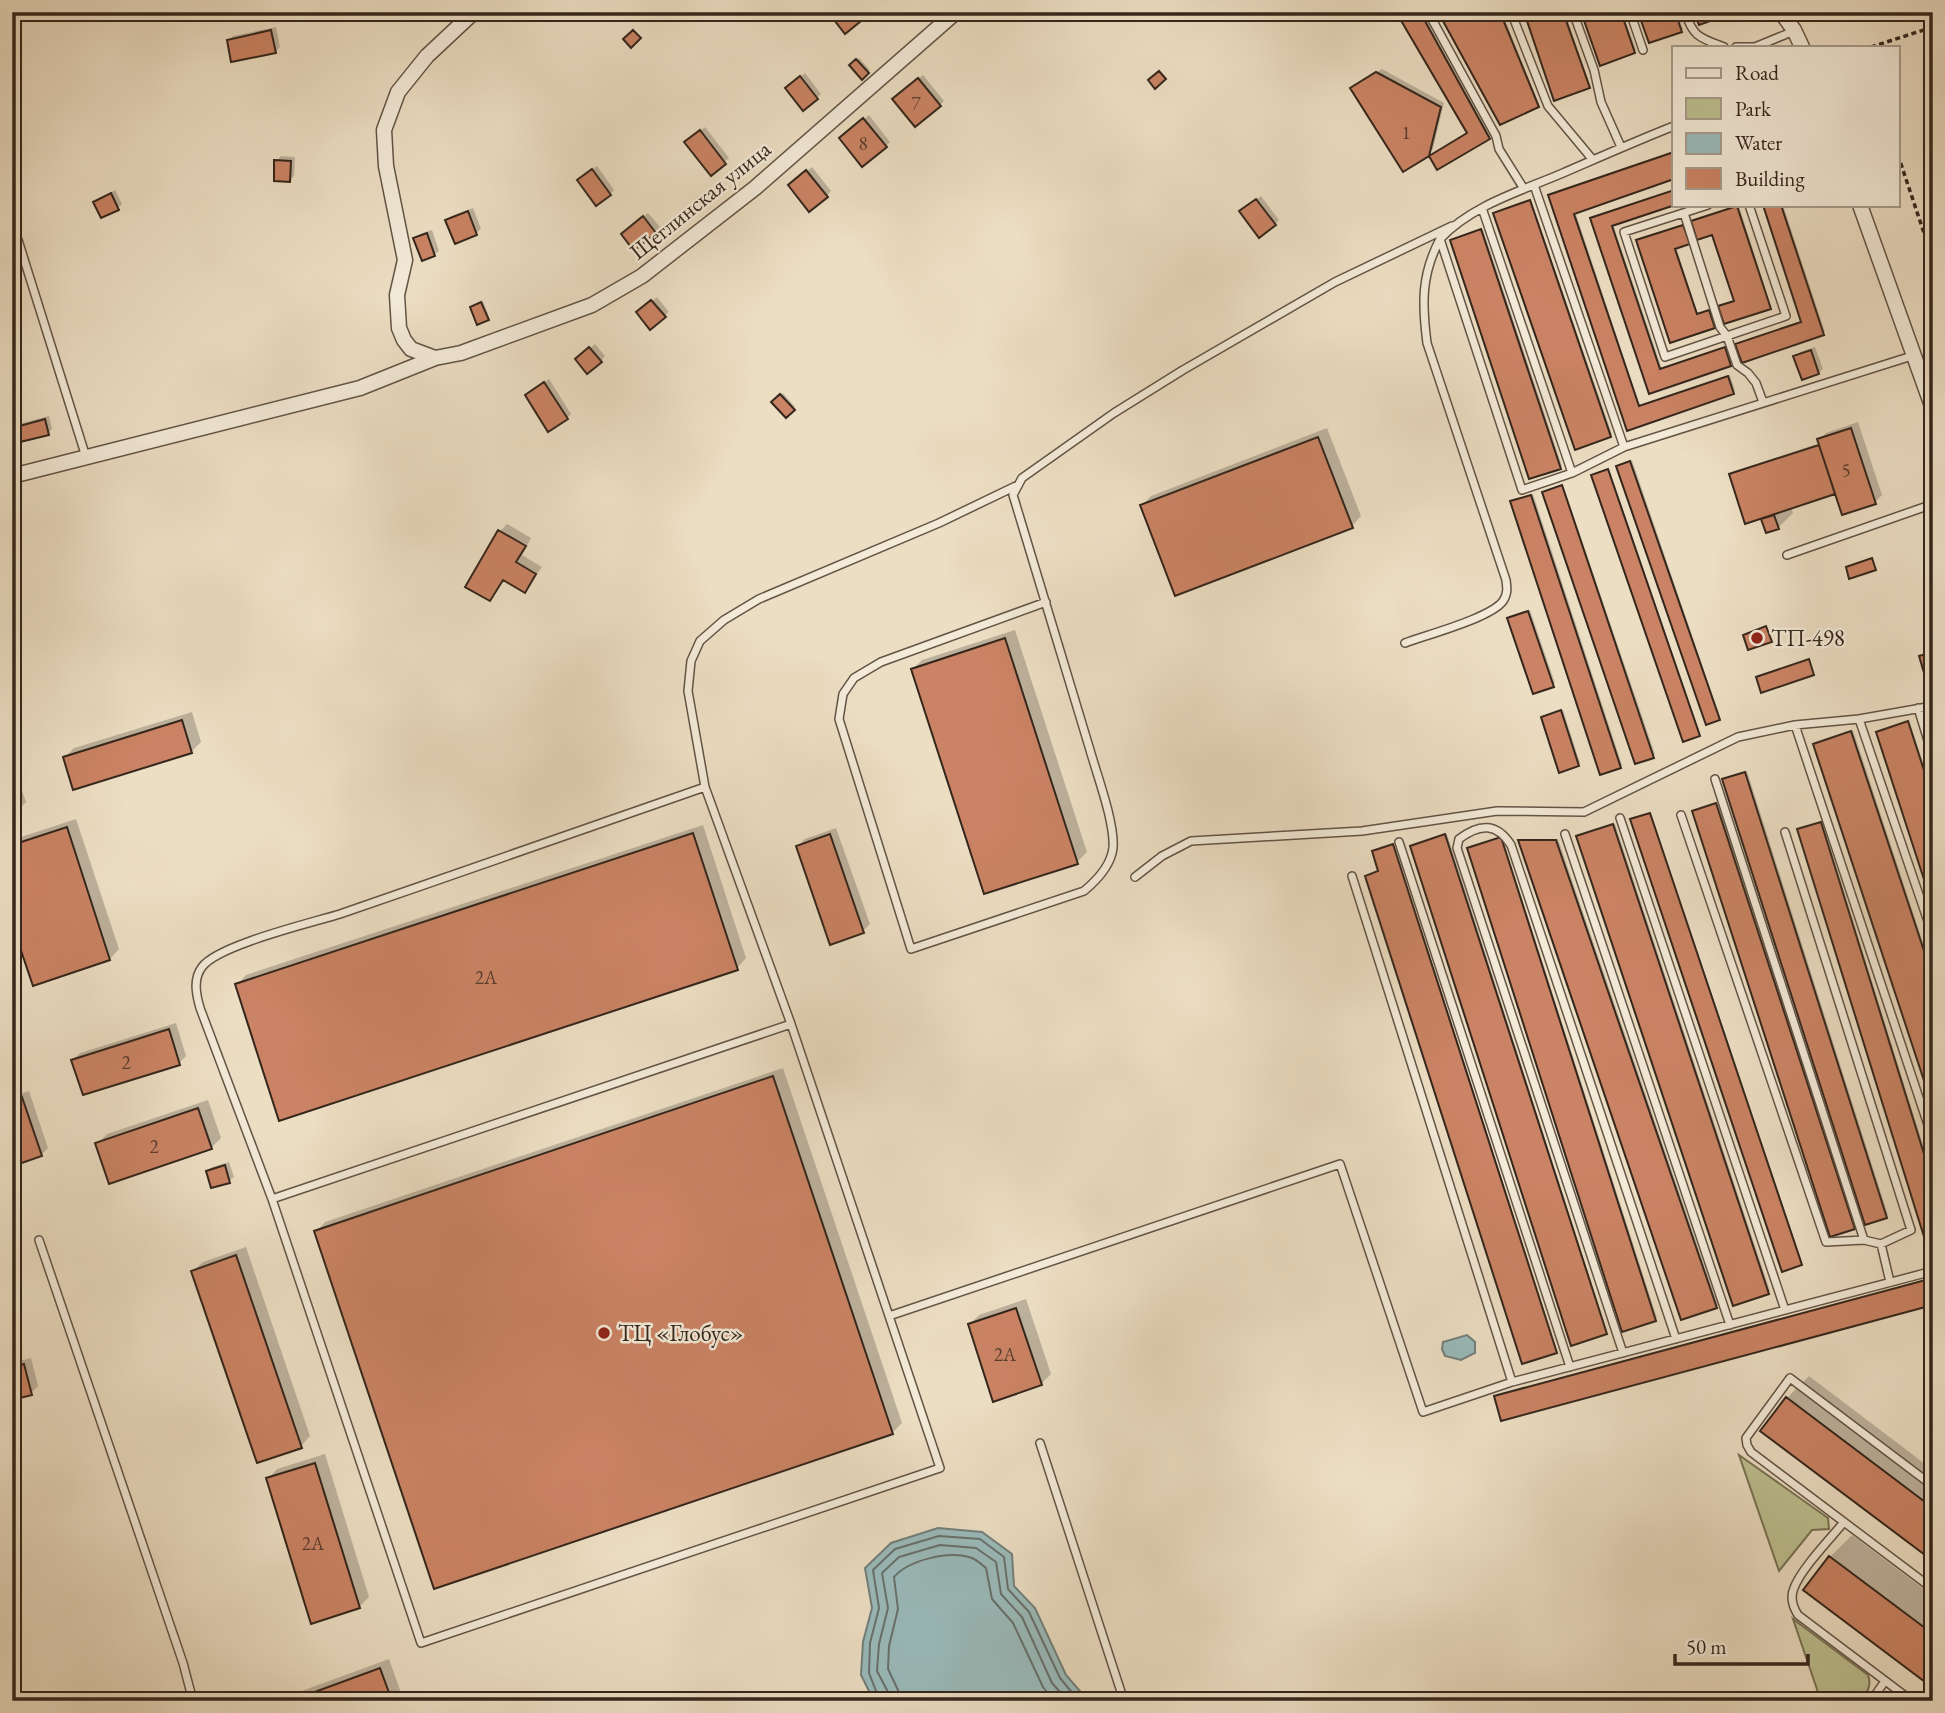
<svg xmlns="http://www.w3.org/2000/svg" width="1945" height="1713" font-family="'EB Garamond',serif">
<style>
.green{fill:#bdc090;stroke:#787356;stroke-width:2}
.water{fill:#9abbbb;stroke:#717f7b;stroke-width:2}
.shadow{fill:#0003}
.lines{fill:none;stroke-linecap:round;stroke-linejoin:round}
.shore{stroke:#67706c;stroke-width:2}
.building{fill:#ca8364;stroke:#34261c;stroke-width:2}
.service-casing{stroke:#625446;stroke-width:10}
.minor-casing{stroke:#625446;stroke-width:17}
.path{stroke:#34261c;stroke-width:3.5;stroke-dasharray:5 3.5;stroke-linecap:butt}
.service{stroke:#f3ead8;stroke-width:7}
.minor{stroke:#f3ead8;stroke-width:14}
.poi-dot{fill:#8f2418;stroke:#f3ead8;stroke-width:2.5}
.labels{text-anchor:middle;stroke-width:5;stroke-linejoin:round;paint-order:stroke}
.number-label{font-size:19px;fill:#5a3d2e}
.street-label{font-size:23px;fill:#34261c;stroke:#f3ead8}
.poi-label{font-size:23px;fill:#34261c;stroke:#f3ead8;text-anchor:start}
</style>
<rect width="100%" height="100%" fill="#ecdec3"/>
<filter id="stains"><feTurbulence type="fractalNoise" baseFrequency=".00286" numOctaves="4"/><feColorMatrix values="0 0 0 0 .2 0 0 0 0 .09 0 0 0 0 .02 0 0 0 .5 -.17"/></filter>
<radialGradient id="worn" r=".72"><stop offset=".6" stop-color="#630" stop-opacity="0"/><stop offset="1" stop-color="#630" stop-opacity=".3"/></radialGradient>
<path class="green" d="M1739,1455L1828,1518L1829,1529L1812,1530L1779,1571Z
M1793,1619L1868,1675C1872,1686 1867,1692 1861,1701H1821Z"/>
<path class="water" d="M1467,1335L1475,1342V1353L1461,1360L1445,1356L1442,1349L1443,1342Z
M938,1528L982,1532L1012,1554L1014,1586L1035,1608L1066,1675L1086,1698V1701H874L861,1675L863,1642L872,1608L865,1568L891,1543Z"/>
<path class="shadow" d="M830,12H862L864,16L860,20Z
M1398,12H1422L1490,136L1489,138Z
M1440,12H1502L1539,104L1538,105Z
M1525,12H1565L1590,85L1589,87Z
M1583,12H1622L1636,50L1634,51Z
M1640,12H1677L1683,29L1681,30Z
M276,27L280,47L276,51L228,41L233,36Z
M859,58L870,70L862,77L851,65Z
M1382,69L1444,103L1433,149L1428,154L1352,88Z
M805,73L821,94L804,109L791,84Z
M923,75L944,101L940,105L898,95Z
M869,115L890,142L886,146L846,134Z
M705,127L729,158L711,173L691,138Z
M281,156L295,157L294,176L290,180L276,161Z
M597,166L614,190L610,194L583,176Z
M812,167L831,191L827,196L794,181Z
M115,190L122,204L118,208L95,202Z
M1674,190V203L1613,224L1662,369L1727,347L1732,362L1650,391L1593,217Z
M1261,196L1279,220L1275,224L1246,207Z
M1550,196L1575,211L1640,406L1730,375L1735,391L1733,393L1628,428Z
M1531,200L1612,434L1610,436L1495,213Z
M1764,205H1783L1825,332L1737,344L1803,321Z
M1739,206L1771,306L1770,307L1736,301L1714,232L1695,220Z
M473,208L481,229L476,233L456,242L447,221L452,216Z
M648,213L660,227L634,248L627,230Z
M1685,224L1690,241L1676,247L1698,314L1711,310L1716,325L1671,340L1640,239Z
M1483,229L1562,466L1560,467L1452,240Z
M432,230L439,251L434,255L415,238L420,234Z
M657,297L669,312L664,316L643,308Z
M483,301L489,317L488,319L473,305Z
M595,344L605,356L601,361L582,355Z
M1815,347L1823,369L1818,373L1796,357L1800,352Z
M549,379L571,414L567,418L531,391Z
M783,393L795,407L786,416L774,402Z
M49,416L52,429L48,433L18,427L22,423Z
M1858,422L1882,495L1875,502L1836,492L1791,507L1793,513L1778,528L1767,531L1763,517L1731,475L1735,471L1820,443L1819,440L1826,433Z
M1327,428L1361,516L1352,526L1142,505L1151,496Z
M1632,460L1720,717L1719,718L1618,466Z
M1609,469L1700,733L1699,735L1594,474Z
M1563,485L1655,754L1653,756L1546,491Z
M1533,494L1622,765L1620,767L1514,500Z
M507,524L531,538L522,555L542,567L525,591L505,579L490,599L500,531Z
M1530,610L1555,683L1534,692L1511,617Z
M1015,630L1087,852L1077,862L913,669L922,660Z
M1563,710L1580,763L1578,765L1543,717Z
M192,712L201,742L191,752L65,757L74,748Z
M1909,720L1933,793V899L1878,732Z
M1853,730L1933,973V1103L1815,744Z
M1747,771L1888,1215L1886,1216L1726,778Z
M16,773L26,802L19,809L12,811V774Z
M1718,803L1856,1226L1854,1228L1695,810Z
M1651,813L1802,1262L1801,1263L1634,818Z
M76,819L119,949L110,959L12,918V840Z
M1822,821L1933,1177V1236L1799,829Z
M1615,824L1770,1291L1768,1292L1580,835Z
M703,825L746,958L737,968L237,985L246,975Z
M836,828L870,924L863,931L798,846L805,839Z
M1447,834L1607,1331L1606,1333L1412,846Z
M1502,836L1657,1318L1655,1320L1469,848Z
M1522,839H1558L1718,1305L1716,1306L1520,841Z
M1394,844L1557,1350L1556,1351L1387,870L1374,851Z
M176,1023L186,1056L179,1063L73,1060L80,1053Z
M783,1068L902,1423L892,1433L316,1232L325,1222Z
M29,1091L48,1148L41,1155L12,1149V1096Z
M208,1100L221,1138L211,1148L97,1144L107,1134Z
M229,1162L234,1177L229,1181L207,1171L212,1167Z
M246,1247L310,1436L301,1446L193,1271L203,1262Z
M1933,1277V1303L1496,1396L1498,1394Z
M1026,1299L1051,1374L1041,1384L970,1324L979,1315Z
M31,1358L38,1386L31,1393L12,1398V1363Z
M1809,1376L1933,1470V1559L1787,1398Z
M325,1454L369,1597L359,1607L268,1479L277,1469Z
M1852,1535L1933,1596V1686L1805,1590L1830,1557Z
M389,1659L404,1701H291L299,1692Z
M1896,1696L1902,1701H1892Z"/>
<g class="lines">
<path class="shore" d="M880,1701L869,1673L870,1643L879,1608L873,1570L895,1549L939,1536L980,1539L1004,1557L1008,1589L1029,1612L1060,1678L1079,1701
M889,1701L888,1692L877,1671L879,1644L888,1608L882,1573L899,1557L940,1545L976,1548L996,1562L1001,1594L1022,1617L1052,1683L1068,1701
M900,1701L898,1690L888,1669L889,1646L898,1609L894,1577C909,1560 949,1550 972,1558C977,1560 982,1565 986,1568L992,1599L1013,1623L1043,1687L1054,1701"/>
</g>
<path class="building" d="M828,12H854L861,21L845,34Z
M1396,12H1420L1490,139L1437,170L1429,156L1467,133Z
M1438,12H1500L1539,107L1500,125Z
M1524,12H1563L1590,88L1554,101Z
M1581,12H1621L1635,53L1600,66Z
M1638,12H1675L1682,32L1649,43Z
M1694,12H1717L1719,18L1699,25Z
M271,30L276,53L231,62L227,40Z
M633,30L641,38L631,48L623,39Z
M856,59L869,73L862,80L849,65Z
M1159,71L1166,79L1155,89L1148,80Z
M1376,72L1441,107L1429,156L1403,172L1350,88Z
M800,76L818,99L803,111L785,88Z
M918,78L941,106L915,127L892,99Z
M863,118L887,147L862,167L839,138Z
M700,130L726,164L711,176L684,142Z
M1674,152V179L1574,214L1639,406L1728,376L1734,394L1627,431L1548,195Z
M274,160L291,161L290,182L274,181Z
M592,169L611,195L596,206L577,180Z
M806,170L828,197L809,212L788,185Z
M1674,190L1675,205L1612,226L1660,369L1725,347L1731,366L1649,394L1590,218Z
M111,193L119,210L101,218L93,202Z
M1256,199L1276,225L1259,238L1239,211Z
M1530,200L1611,437L1575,450L1493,213Z
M1763,205H1781L1824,335L1742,363L1735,344L1801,322Z
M1737,206L1771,309L1724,324L1718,306L1734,301L1712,235L1697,240L1691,221Z
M468,211L477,235L455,244L445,220Z
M643,216L656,233L634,251L621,234Z
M1683,225L1690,244L1675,249L1697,314L1709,310L1715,328L1670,343L1636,240Z
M1481,229L1561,469L1529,479L1450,240Z
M427,233L435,256L422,261L413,238Z
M651,300L666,317L650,330L636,312Z
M481,302L489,320L477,325L470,307Z
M589,347L602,362L587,374L575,359Z
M1811,350L1819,374L1802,380L1793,356Z
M544,382L568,419L548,432L525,395Z
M780,394L795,410L786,418L771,402Z
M45,419L49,435L20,442L16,427Z
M1851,428L1876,504L1842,515L1817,439Z
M1318,437L1353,528L1175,596L1140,505Z
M1819,445L1835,494L1745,524L1729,474Z
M1630,461L1720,720L1706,725L1616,466Z
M1608,469L1700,736L1683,742L1591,475Z
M1562,485L1654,758L1635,764L1542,492Z
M1531,495L1621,768L1600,775L1510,501Z
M1774,515L1779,529L1766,533L1761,519Z
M498,530L526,546L516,562L536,574L525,593L503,580L490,601L465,587Z
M1872,558L1876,570L1849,579L1846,567Z
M1528,611L1554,687L1533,694L1507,618Z
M1766,626L1772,642L1748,650L1743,635Z
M1005,638L1078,864L984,894L911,669Z
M1933,652V670L1924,673L1919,656Z
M1809,659L1814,675L1761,693L1756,677Z
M1561,710L1579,766L1559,773L1541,717Z
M182,720L192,753L73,790L63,757Z
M1908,721L1933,798V901H1931L1876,732Z
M1851,731L1933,978V1108L1813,744Z
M1745,772L1887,1218L1865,1225L1722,779Z
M12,787L20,811L12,813Z
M1716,803L1855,1229L1830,1237L1692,811Z
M1650,813L1802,1265L1782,1272L1630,819Z
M1821,822L1933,1183V1237L1925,1240L1797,829Z
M1613,824L1769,1294L1733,1306L1576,836Z
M67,827L110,960L33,986L12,924V845Z
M693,833L738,970L279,1121L235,984Z
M830,834L864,933L830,945L796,846Z
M1445,834L1607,1334L1571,1346L1410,846Z
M1501,837L1656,1321L1622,1332L1467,848Z
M1518,840H1556L1717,1308L1681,1320Z
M1393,844L1557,1353L1522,1364L1365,876L1378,871L1372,851Z
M169,1029L180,1065L83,1095L71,1060Z
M773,1076L893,1434L434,1589L314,1231Z
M22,1097L42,1156L16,1165L12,1155V1100Z
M198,1108L212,1149L109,1184L95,1143Z
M225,1165L230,1183L211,1188L206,1171Z
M236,1255L302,1448L257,1463L191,1271Z
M1933,1278V1305L1501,1421L1494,1396Z
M1016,1308L1042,1385L993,1402L968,1324Z
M24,1364L32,1395L12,1400V1367Z
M1786,1397L1933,1508V1561L1760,1431Z
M315,1463L360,1608L311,1624L266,1478Z
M1829,1556L1933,1634V1688L1803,1590Z
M380,1668L392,1701H290Z"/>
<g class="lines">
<defs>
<path id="service" d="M1428,12L1496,136L1499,149L1524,189
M1511,12L1548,106L1593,160
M1573,12L1594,70L1601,102L1621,147
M1630,12L1643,50
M1685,12C1693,37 1700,38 1724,47
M1736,47H1755L1794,31
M1674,126C1636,141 1600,157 1563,173C1521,191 1472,205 1440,239L1522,490L1572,473L1624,447L1915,355
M1534,185L1624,447
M1708,205L1624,232L1665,357L1786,316L1749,205
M1482,208L1572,473
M1684,213L1720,327L1727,336L1737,365L1748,373L1756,383L1763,402
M12,229L18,240L86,457
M1787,555L1933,504
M1046,602L881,662L854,678L843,694L839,719L911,949L1084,891C1096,881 1111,865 1113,848C1115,823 1097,775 1090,750C1065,665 1038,580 1013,495L1022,478L1114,413L1183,370L1335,282L1452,226
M1405,643C1426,635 1491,618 1503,601C1508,594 1507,587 1506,580L1427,343C1422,304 1421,275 1440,239
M1918,708L1933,757
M1859,719L1933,936
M1795,725L1933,1140
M1715,779L1864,1240
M1681,815L1826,1242L1864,1240L1881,1244L1911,1230L1785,832
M1620,818L1785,1310
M1565,834L1730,1325
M1399,842L1570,1367
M1352,876L1512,1382L1933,1271
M1135,877L1162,856L1191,841L1362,831L1497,811L1584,812L1738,737L1795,725L1859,719L1933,706
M791,1024L705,787L688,691L691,661L700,641L724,620L759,599L939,523L1018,485
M272,1199L200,1008C196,994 193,979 202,967C218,945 311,923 340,914C462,872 584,829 705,787
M39,1240L183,1663L193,1701
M1881,1244L1890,1282
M889,1316L940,1468L421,1643L272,1199L791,1024L889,1316L1340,1164L1423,1412L1512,1382
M1623,1353L1457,848L1459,839C1480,823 1497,823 1511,845L1676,1339
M1040,1443L1124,1701
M1933,1486L1790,1378L1746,1438L1747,1445L1751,1452L1933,1589
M1844,1522C1830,1539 1801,1569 1794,1588C1790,1597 1793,1607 1798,1615L1912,1701
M1871,1701L1885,1681"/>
<path id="minor" d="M1781,12L1794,30L1802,47
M1860,205L1933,409
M435,358L411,349L404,340L399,328L397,295L405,260L386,166L384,130L398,92L427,56L474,12
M12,476L360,388L435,358L461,353L592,305L642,276L755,188L956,12"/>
</defs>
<use href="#service" class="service-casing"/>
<use href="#minor" class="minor-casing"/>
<path class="path" d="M1871,47L1933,27
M1898,155L1933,260"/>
<use href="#service" class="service"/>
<use href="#minor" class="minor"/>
</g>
<g class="poi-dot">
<circle cx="1757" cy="638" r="7"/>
<circle cx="604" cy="1333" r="7"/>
</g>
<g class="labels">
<g class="number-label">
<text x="916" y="110">7</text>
<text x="1406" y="139">1</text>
<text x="863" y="150">8</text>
<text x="1846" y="477">5</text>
<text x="486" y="984">2А</text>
<text x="126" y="1069">2</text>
<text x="154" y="1153">2</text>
<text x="1005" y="1361">2А</text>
<text x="313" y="1550">2А</text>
</g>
<g class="street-label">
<text transform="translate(700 200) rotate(-39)" y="8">Щеглинская улица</text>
</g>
<g class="poi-label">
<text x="1771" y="646">ТП-498</text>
<text x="618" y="1341">ТЦ «Глобус»</text>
</g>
</g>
<rect width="1945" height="1713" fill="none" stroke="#ecdec3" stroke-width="42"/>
<rect x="14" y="14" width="1917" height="1685" fill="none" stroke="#34261c" stroke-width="3.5"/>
<rect x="21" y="21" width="1903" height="1671" fill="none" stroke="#34261c" stroke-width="2"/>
<rect x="1672" y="46" width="228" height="161" fill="#f3ead8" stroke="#a79c8d" stroke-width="2"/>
<rect x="1686" y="68" width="35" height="10" fill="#f3ead8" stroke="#a79c8d" stroke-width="2"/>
<text x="1735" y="80" font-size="21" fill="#34261c">Road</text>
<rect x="1686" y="98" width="35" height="21" fill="#bdc090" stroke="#a79c8d" stroke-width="2"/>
<text x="1735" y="116" font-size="21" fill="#34261c">Park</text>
<rect x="1686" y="133" width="35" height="21" fill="#9abbbb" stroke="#a79c8d" stroke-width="2"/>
<text x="1735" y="150" font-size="21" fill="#34261c">Water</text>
<rect x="1686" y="168" width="35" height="21" fill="#ca8364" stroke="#a79c8d" stroke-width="2"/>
<text x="1735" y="186" font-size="21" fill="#34261c">Building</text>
<path d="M1675 1654v10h133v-10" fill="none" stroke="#34261c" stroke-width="3.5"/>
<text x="1686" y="1654" font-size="21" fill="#34261c" stroke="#f3ead8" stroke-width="5" paint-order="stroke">50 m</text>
<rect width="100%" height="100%" filter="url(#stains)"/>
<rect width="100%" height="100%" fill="url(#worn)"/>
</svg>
